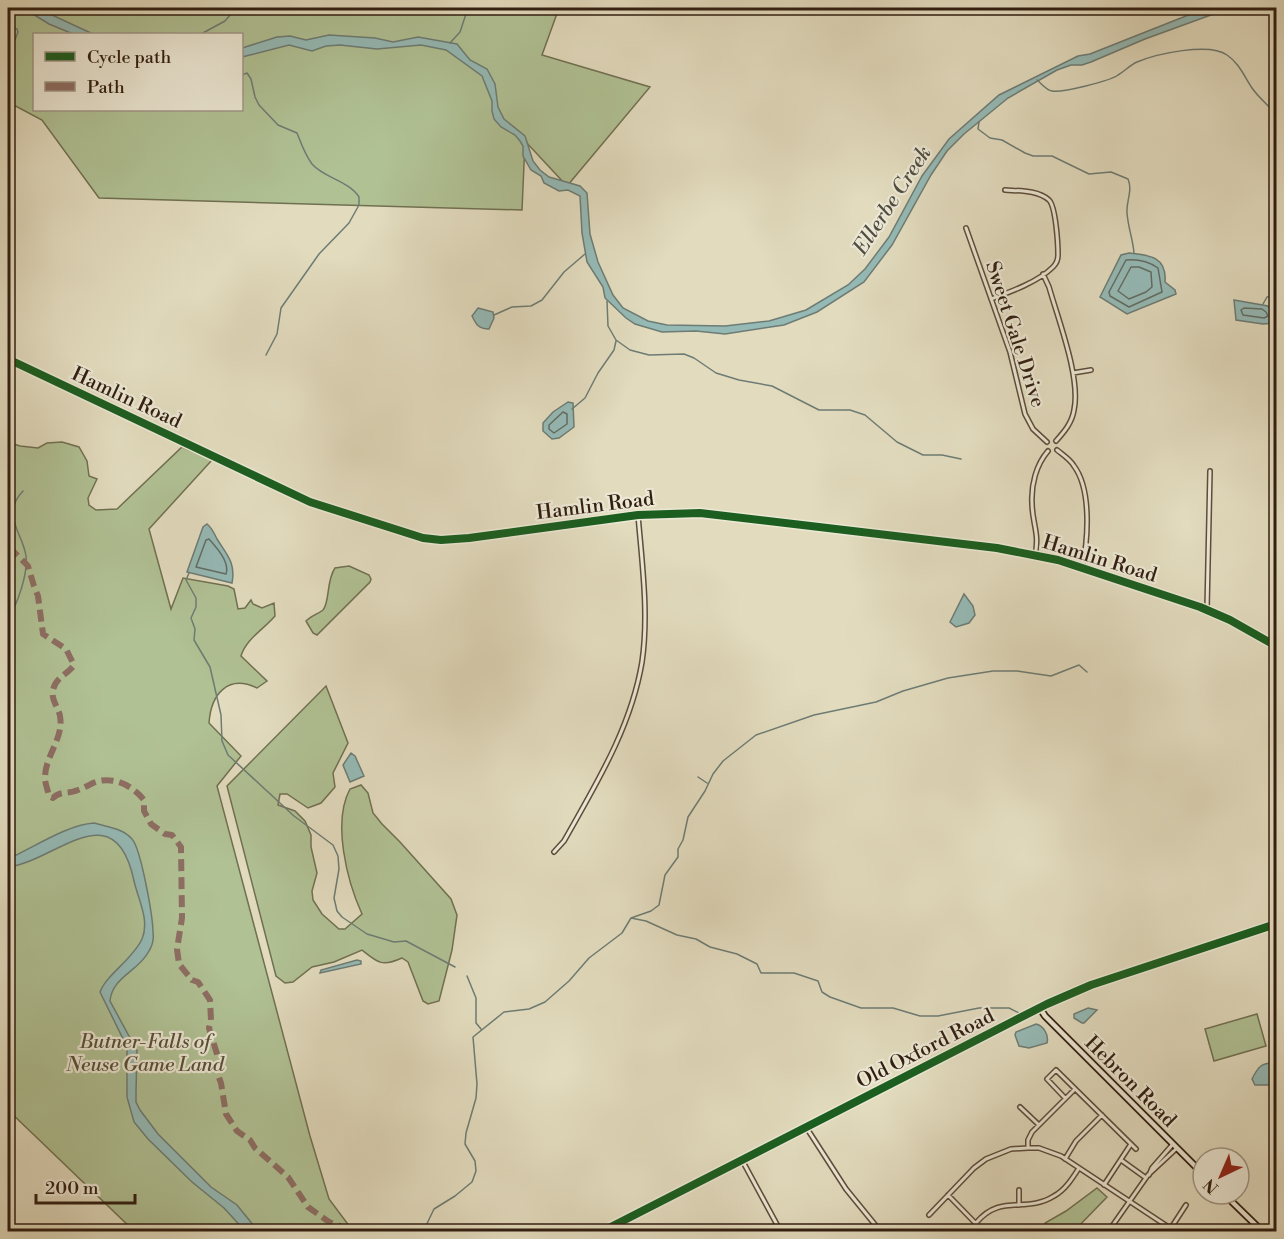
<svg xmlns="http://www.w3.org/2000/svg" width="1284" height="1239" font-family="'Libre Bodoni',serif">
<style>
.green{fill:#b0c194;stroke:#707052;stroke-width:1.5;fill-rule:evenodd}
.water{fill:#95bab6;stroke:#6d7c74;stroke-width:1.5}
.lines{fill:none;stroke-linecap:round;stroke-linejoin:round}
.shore{stroke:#636c64;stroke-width:1.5}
.stream{stroke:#6d7c74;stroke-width:1.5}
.street-casing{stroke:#5d4d3c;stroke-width:6}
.secondary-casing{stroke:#311e11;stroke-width:8}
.street{stroke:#ece8d5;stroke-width:3}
.secondary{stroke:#ece8d5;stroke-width:4.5}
.quiet{stroke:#8d6e63;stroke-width:6;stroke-dasharray:12 6;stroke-linecap:butt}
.cycleway-casing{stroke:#ece8d5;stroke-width:11}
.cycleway{stroke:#1b5e20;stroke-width:8}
.labels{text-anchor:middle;stroke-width:4.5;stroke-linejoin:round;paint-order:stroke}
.street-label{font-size:20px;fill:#311e11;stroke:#ece8d5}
.park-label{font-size:20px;font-style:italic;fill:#574f38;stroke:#ece8d5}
.water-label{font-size:21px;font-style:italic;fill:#4f4d43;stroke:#ece8d5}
</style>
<rect width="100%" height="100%" fill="#e2dbbe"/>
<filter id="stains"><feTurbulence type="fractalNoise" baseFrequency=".00333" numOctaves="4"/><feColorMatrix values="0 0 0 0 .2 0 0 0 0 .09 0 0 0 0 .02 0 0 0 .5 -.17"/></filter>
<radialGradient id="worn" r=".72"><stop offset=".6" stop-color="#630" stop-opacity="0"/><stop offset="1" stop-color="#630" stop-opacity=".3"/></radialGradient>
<path class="green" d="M8,8H559L542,55L650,87L567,186L525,141L522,210L99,198L42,120L8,102ZM34,34H242V110H34Z
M8,442L20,446L38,448L47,443L62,442L79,447L87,461L89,476L97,479L88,498L89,505L96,510L117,509L182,447L212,460L149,529L171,609L183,578L228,586L234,589L238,609L245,608L251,600L253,604L262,608L274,603L275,616C263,630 246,639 241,656L267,681L257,688C228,674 211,694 209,723L241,756L217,786L310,1136L329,1199L353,1231H134L8,1110Z
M349,566L369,575L371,579L370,582L317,635L313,633L306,621C311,616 318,614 323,610C330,602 326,581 335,568Z
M326,686L348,743L333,773L335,787L321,803L308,808L287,794H280L278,805L295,811L305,821L311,835V847L317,873L312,891L313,900L322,914L339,929H345L362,914C347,881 332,822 350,789L361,785L368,793L373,813L382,824L400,842L451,899L457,915L452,950L439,1001L428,1004L423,1001L408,962L402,958C382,967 378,963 362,950L334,962L312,967L293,982L285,983L276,976L227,786Z
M1257,1014L1266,1046L1214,1061L1205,1029Z
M1097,1188L1107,1197L1074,1231H1033L1042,1230L1045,1223L1066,1211Z"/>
<path class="water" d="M23,8H37L93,34H73L49,24Z
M1206,8H1230L1145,39L1091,62L1082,65H1071L1057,70L1008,98L964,134L947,151L931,175L892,245L864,282L817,312L784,325L725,334L696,331L662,332L635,324L626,318L605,298L603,287L587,262L582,233L580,196L568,190L559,191L544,183L541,176L531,170L523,156V146L520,141L515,135L501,127L494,119L492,111V101L482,76L446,50L421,45L377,49L340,45L326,46L312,51L289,45L242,57V48L277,37L290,36L306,40L329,35L375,38L393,42L418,37L457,44L470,60L487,69L495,84L498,107L504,119L525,136L533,161L540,170L549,177L580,186L587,193L590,234L598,262L613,295L623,308L648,321L667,325L725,326L769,321L806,310L848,285L865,269L889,237L922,176L949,139L999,95L1078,56L1090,54Z
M1129,253C1150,255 1167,257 1165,282L1175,290L1176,294L1127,314L1100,297L1121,255Z
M1234,300L1268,306L1276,317V323L1263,324L1236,320Z
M478,308L493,312L494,318L489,329C478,329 476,324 472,316Z
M568,402L573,403L574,427L559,438L552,439L543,431V423L553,412Z
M207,524C212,528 214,533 217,539C227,555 236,563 232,583L187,572L203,527Z
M964,594L973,606L975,615L969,623L956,627L950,622Z
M351,753L355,756L364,776L350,782L343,765Z
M94,823C107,827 122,828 132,839C141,849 153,917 153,933C154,939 152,946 149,951C139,971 112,977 110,1001L137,1051L136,1091V1102L140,1110L158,1134L211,1187L237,1205L258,1231H245L224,1208L192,1182L148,1139L134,1122L127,1097V1047L100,992C106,975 133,959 142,939C150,920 138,899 134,881C115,790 55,862 8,867V859C33,848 66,825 94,823Z
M357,960L361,961V964L320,973L321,970Z
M1088,1008L1097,1010L1084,1023H1082L1074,1018V1014Z
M1036,1024C1044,1026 1049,1035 1047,1043L1029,1048L1019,1046L1015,1035L1016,1032Z
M1276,1062V1085H1255L1252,1079C1259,1065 1261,1064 1276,1062Z"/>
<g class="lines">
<path class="shore" d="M1126,260C1138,259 1148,261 1158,268L1162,292L1129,307L1110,296L1109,292Z
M1131,267H1139L1151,272L1152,287L1146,292L1129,299L1118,291Z
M1244,308L1262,309L1266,312L1268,316L1264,318L1243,315L1241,310Z
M563,412L567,414V424L554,433L549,429V425Z
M209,539C217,548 230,562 226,574L196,567L206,540Z"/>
<path class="stream" d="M8,10V8
M8,27L17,29L18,32L15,40L8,45
M201,34L225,21L236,8
M450,43L460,32L468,8
M242,75L247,73L251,79L255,97L259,105L278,125L297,133C301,143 305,155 312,164C324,178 349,181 359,197V205L349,223L319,254L281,308L277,334L266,355
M1037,80C1042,84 1046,90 1052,91C1062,93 1110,81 1118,75C1125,71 1130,65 1137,62C1156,54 1209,42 1227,55C1239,63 1244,76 1252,88C1259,98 1268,105 1276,114
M979,122L978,129L990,138L1002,140L1025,153L1033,156H1052L1089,174L1111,172L1128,179C1133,191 1126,201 1127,213C1128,227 1133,240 1134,253
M607,301L608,326L616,340L630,350L649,355L684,354L694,358L716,373L739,380L772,386L819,410H850L865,415L897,442L923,455H942L961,459
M1263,304L1267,297L1276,296
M494,315L512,307L531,306L542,300L564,272L585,254
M572,409L585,398L598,373L614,350L616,341
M189,573L186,580L196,598V607L191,618L195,629L194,640L210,667L221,715L222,741L228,755L294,816L333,845L338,856L339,869L334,898L337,911L342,917L367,934L394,942L406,941L455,967
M8,618C18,604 28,573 26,556C23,533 0,515 23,491
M698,777L707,783
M631,918L646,921L677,935L696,939L710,947L737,954L757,964L761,973H794L818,981L822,992L830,997L861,1008H893L920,1016H938L979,1008H1009L1019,1013
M467,976L476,998V1023L481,1029
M423,1232L434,1209L455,1196L472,1182L476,1171L475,1161L465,1144L466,1133L476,1098L477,1084L473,1037L504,1012L529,1009L545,1002L569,981L589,958L622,933L631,918L651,911L659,905L665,875L678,857V849L683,840L688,817L705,791L713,774L723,761L756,735L814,715L876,702L903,691L948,678L993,671H1017L1051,676L1079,665L1087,672"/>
<defs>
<path id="street" d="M966,228L1010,352L1025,414L1033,429L1047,442
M1043,274L1049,287C1058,319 1081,378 1074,410C1072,423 1064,432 1056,441
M991,299C1010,292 1038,282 1053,267C1056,264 1058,259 1058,255C1058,245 1056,207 1049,200C1038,190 1019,191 1005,190
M1073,373L1091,370
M1057,450C1063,455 1070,459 1074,466C1092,490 1088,541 1082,568
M1035,555C1040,534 1032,523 1032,503C1031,485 1036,465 1048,451
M1207,609L1210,471
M1273,644L1276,638
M554,852L564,841C596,784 631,728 642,662C649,614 642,563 638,515
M1065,1098L1047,1079L1056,1070L1136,1149
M1020,1107L1039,1125
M806,1127L846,1189L881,1232
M1028,1148V1140L1032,1132L1075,1089
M1065,1159L1076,1141L1102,1115
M742,1160L781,1232
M1121,1160L1146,1178
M1149,1175L1152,1168L1173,1144
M1104,1185L1131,1144
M948,1195L984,1232
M1019,1205V1190
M929,1215L974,1168L986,1159L1011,1149L1028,1148H1039L1061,1156L1176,1232
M976,1223C1001,1193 1025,1214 1054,1196C1065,1190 1072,1179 1079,1168
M1171,1228L1186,1205
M1108,1232L1148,1175L1177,1148"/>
<path id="secondary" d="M8,359L310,502L423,538L441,540L469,538L638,515L700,513L997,548L1058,560L1200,607L1230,620L1276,646
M1040,1008L1045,1016L1203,1174
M1224,1194L1263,1232
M601,1232L1047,1004L1091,985L1276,924"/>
</defs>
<use href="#street" class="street-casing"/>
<use href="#secondary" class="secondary-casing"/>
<use href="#street" class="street"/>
<use href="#secondary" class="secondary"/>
<path class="quiet" d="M8,549L13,551L28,566L34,586L38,596L43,634L66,649L74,665C67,675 56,677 53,690C51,701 58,706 60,716C64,739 45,755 45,778C45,784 48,790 49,796L53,798C60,791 67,794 75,791C82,789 87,786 93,783C112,775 132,785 144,800V811L151,824L165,834L172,835L181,847L182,918L177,949L179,964L192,980L198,982L210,1000L211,1020L209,1028L217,1054L220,1068L218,1075L221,1083L226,1114L237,1131L250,1140L255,1148L288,1177L308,1207L329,1222L340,1226L341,1232"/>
<defs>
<path id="cycleway" d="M8,359L310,502L423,538L441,540L469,538L638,515L700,513L997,548L1058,560L1200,607L1230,620L1276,646
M601,1232L1047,1004L1091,985L1276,924"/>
</defs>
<use href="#cycleway" class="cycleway-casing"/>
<use href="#cycleway" class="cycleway"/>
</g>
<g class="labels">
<g class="street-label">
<text transform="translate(1016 334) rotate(72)" y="7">Sweet Gale Drive</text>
<text transform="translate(127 397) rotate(25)" y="7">Hamlin Road</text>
<text transform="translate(595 505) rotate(-7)" y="7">Hamlin Road</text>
<text transform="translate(1100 558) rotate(17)" y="7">Hamlin Road</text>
<text transform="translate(925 1048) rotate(-27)" y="7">Old Oxford Road</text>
<text transform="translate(1131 1081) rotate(45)" y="7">Hebron Road</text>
</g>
<g class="park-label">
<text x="145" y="1048">Butner-Falls of<tspan x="145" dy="23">Neuse Game Land</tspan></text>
</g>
<g class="water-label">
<text transform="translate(892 200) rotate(-57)" y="7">Ellerbe Creek</text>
</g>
</g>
<rect width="1284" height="1239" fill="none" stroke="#e2dbbe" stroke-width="30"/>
<rect x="9" y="9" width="1266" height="1221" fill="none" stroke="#311e11" stroke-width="3"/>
<rect x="15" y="15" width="1254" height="1209" fill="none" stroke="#311e11" stroke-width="1.5"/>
<rect x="33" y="33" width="210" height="78" fill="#ece8d5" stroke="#a19787" stroke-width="1.5"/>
<rect x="45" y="52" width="30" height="9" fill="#1b5e20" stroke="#a19787" stroke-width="1.5"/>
<text x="87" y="63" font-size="18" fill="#311e11">Cycle path</text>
<rect x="45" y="82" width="30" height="9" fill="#8d6e63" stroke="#a19787" stroke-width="1.5"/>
<text x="87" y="93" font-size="18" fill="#311e11">Path</text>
<g transform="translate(1221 1176) rotate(224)"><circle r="28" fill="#ece8d5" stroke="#a19787" stroke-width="1.5"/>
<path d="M0-4.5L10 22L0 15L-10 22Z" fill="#8f2418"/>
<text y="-9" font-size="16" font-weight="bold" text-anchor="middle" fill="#311e11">N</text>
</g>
<path d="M36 1194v9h99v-9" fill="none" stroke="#311e11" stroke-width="3"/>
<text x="45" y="1194" font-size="18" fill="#311e11" stroke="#ece8d5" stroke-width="4.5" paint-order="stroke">200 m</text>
<rect width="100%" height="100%" filter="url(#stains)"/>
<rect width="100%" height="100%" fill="url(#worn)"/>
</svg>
